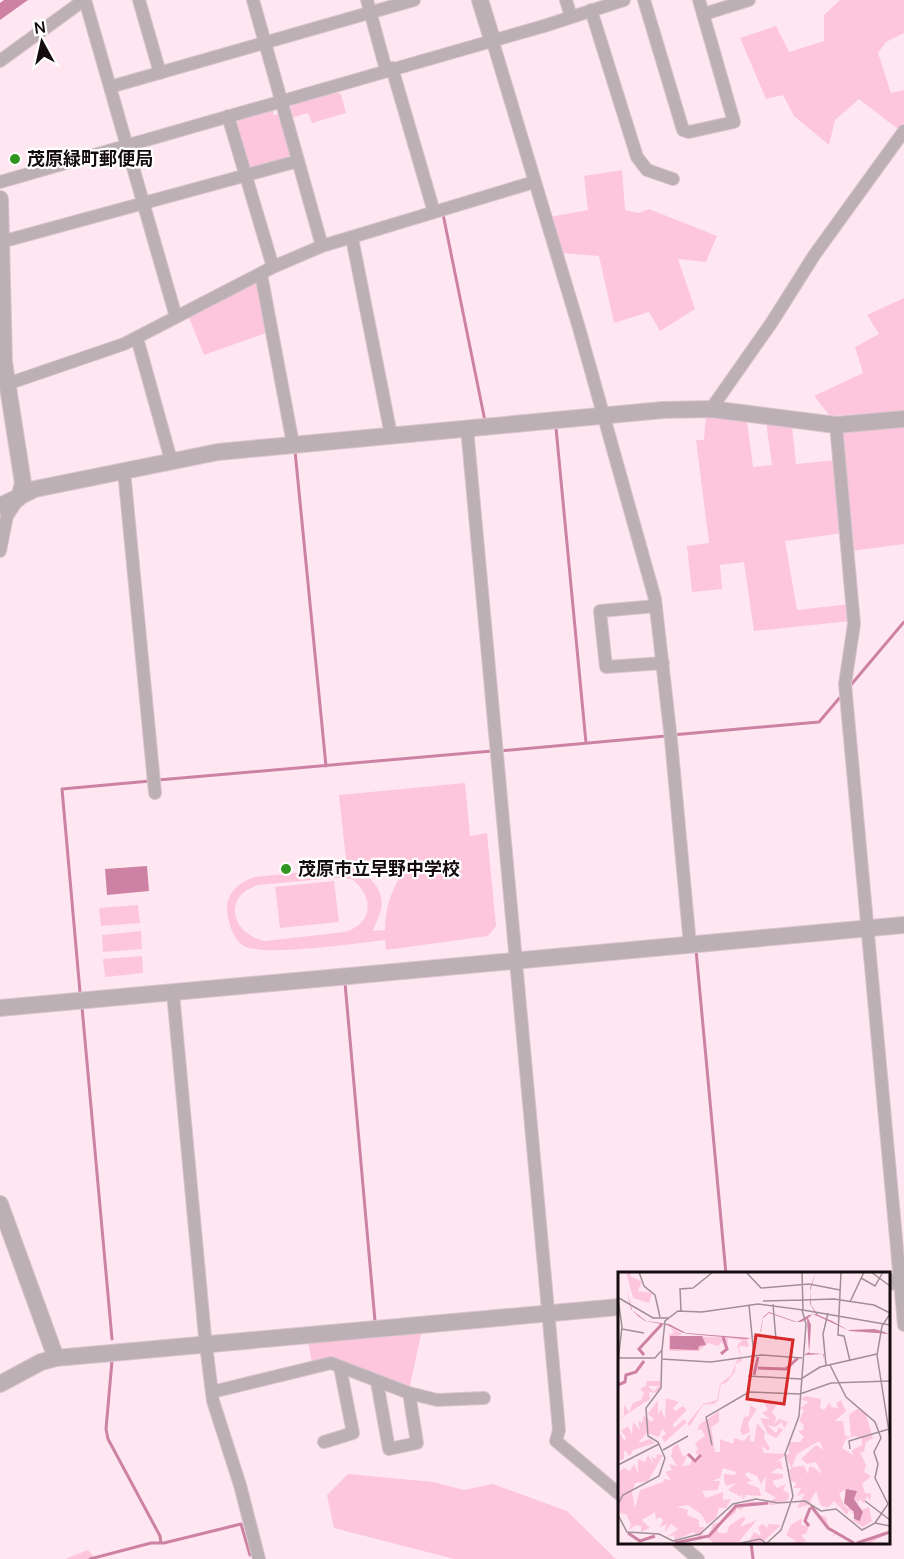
<svg xmlns="http://www.w3.org/2000/svg" width="904" height="1559" font-family="Manrope,'Noto Sans JP',sans-serif">
<style>
.green{fill:#fdc6dd;fill-rule:evenodd}
.water{fill:#cd82a4}
.lines{fill:none;stroke-linecap:round;stroke-linejoin:round}
.stream{stroke:#cd82a4;stroke-width:3}
.minor-casing{stroke:#dac4cd;stroke-width:14}
.tertiary-casing{stroke:#dac4cd;stroke-width:18}
.minor{stroke:#bcb0b5;stroke-width:12}
.tertiary{stroke:#bcb0b5;stroke-width:16}
.poi-dot{fill:#2f971f;stroke:#fff;stroke-width:2}
.labels{text-anchor:middle;stroke-width:4.5;stroke-linejoin:round;paint-order:stroke}
.poi-label{font-size:18px;font-weight:bold;fill:#150c10;stroke:#fff;text-anchor:start}
.inset-river{fill:none;stroke:#cd82a4;stroke-width:3}
.inset-road{fill:none;stroke:#a18f97;stroke-width:1.5}
.view{fill:#d62828;fill-opacity:0.15;stroke:#d62828;stroke-width:3}
.inset-edge{fill:none;stroke:#150c10;stroke-width:3}
</style>
<rect width="100%" height="100%" fill="#ffe7f1"/>
<path class="green" d="M840,0H904V33L886,42L878,53L891,93L904,90V123L899,130L859,99L835,120L829,145L794,116L783,95L766,99L740,38L776,26L789,52L824,41V15Z
M336,92L341,94L346,113L312,123L308,113L291,118L289,111L292,105Z
M273,110L274,115L281,114L292,153C284,162 257,170 246,166L235,126L239,120Z
M622,170L625,210L639,213L649,209L717,236L706,262L678,259L695,309L660,331L649,312L614,323L599,256L561,253L549,217L588,210L584,176Z
M256,281L269,332L204,355L188,315Z
M904,298V411L830,416L814,396L863,373L855,347L879,334L867,315Z
M706,415L747,421L753,467L772,465L766,422L792,426L796,464L836,460L843,533L785,541L797,610L850,604L851,621L754,631L744,562L720,565L722,589L692,592L687,546L709,543L696,440H704Z
M904,427V544L851,551L842,432Z
M465,783L470,836L487,833L496,926L488,936L386,950L385,940C358,943 264,957 244,946C233,940 228,921 227,910C227,892 239,883 254,877L347,868L339,795ZM408,864C394,885 385,904 385,930L373,931C375,925 378,919 380,913C387,892 371,876 354,869ZM335,878L352,879C374,897 374,923 345,932L265,941C247,938 227,919 238,899C242,892 251,888 257,885Z
M334,881L339,922L280,928L275,887Z
M138,905L140,923L101,926L99,908Z
M141,931L142,949L103,952L102,935Z
M142,956L143,973L105,977L103,959Z
M422,1330L409,1390L312,1362L308,1342Z
M348,1474L433,1482L464,1490L493,1484L567,1511L616,1559H454L334,1528L327,1495Z
M88,1550L96,1559H65Z"/>
<path class="water" d="M4,0H28L0,20V3Z
M147,866L149,891L107,895L105,869Z"/>
<g class="lines">
<path class="stream" d="M443,214L485,421
M556,428L586,743
M295,451L326,766
M850,686L904,622
M672,735L819,722L842,695
M499,751L666,736
M158,780L492,751
M696,950L726,1274
M345,983L375,1321
M80,992L62,789L150,781
M82,1007L112,1339
M112,1361L106,1429L108,1439L160,1536L161,1543
M751,1542L753,1559
M90,1559L151,1543H164L241,1524L250,1555"/>
<defs>
<path id="minor" d="M85,0L176,317
M139,0L160,73
M253,0L322,246
M367,0L386,70
M566,0L571,17
M644,0L683,130L689,132L734,122L699,0
M591,10L637,157L647,170L673,179
M704,14L749,0
M492,39L579,328L655,599L671,740L690,945
M0,61L84,0
M392,68L434,212
M110,87L414,0
M228,116L273,267
M0,182L544,26L624,0
M352,238L391,435
M1,242L298,161
M261,274L293,444
M137,338L171,460
M7,384L124,344L273,267L322,246L534,182
M711,409L772,322L815,254L904,131
M836,425L854,624L845,684L904,1325
M467,428L559,1430L556,1441L619,1494
M124,471L155,793
M0,551L7,516L19,498
M656,606L600,611L606,667L663,663
M173,993L205,1337L213,1401L240,1485L259,1559
M377,1382L389,1449L417,1443L409,1393
M212,1392L331,1363L409,1393L437,1400L484,1398
M324,1442L353,1433L340,1367
M678,1542L698,1559"/>
<path id="tertiary" d="M480,0L492,39
M0,199L4,362L23,483L19,498
M0,506L35,489L218,452L663,410L711,409L836,425L904,419
M0,1008L904,925
M0,1204L56,1358
M888,1282L904,1281
M0,1384L41,1362L56,1358L619,1307"/>
</defs>
<use href="#minor" class="minor-casing"/>
<use href="#tertiary" class="tertiary-casing"/>
<use href="#minor" class="minor"/>
<use href="#tertiary" class="tertiary"/>
</g>
<g class="poi-dot">
<circle cx="15" cy="159" r="6"/>
<circle cx="286" cy="869" r="6"/>
</g>
<g class="labels">
<g class="poi-label">
<text x="27" y="165">茂原緑町郵便局</text>
<text x="298" y="875">茂原市立早野中学校</text>
</g>
</g>
<g transform="translate(618 1272)">
<rect width="272" height="272" fill="#ffe7f1"/>
<path d="M8,0H14L12,4L24,10L20,19L34,21L31,31L15,26ZM52,55L64,62L60,64L134,66L129,68L131,75L121,74L124,89L118,92L117,100L108,111L103,112L100,129L96,132L85,133L72,154L69,152L85,132L99,128L102,112L113,103L120,86L123,85L119,74L124,68L110,66L109,75H104L107,74L104,70L100,74L90,71L81,79H51V63L56,60ZM29,109H42V116L41,119L38,121L36,119L41,114H30L37,121L31,120L32,127L0,148L6,143V133L11,140L15,131L23,128L26,121L22,117L28,114ZM188,124L203,127L202,136L206,138L212,130L213,135L220,136L218,131L223,128L228,139L217,149H225L227,164L233,165L231,143L239,137L247,140L255,166L248,170L246,180H242L248,193L246,200L253,204L244,212L247,221L253,222L252,229L249,224L246,231L241,227V230L239,234L243,238L251,235L254,249L245,255L234,248H243L245,241L242,239L239,234L240,230L236,227L238,219L231,217L229,227L227,218L221,221L225,231L230,237L233,235V240H236V243L231,238L229,243L216,229L211,235L203,234L198,219L192,229L197,241L208,245L211,255L235,270H246L265,260L271,261L252,271H233L221,261L214,264L218,260L208,255L191,233L179,236L187,221L179,224L183,216H175L179,211L173,209L171,197H174L167,184L158,190L163,189L165,198L160,196L153,201L165,202V206L154,209L159,216L168,212L165,218L171,222L170,228L155,233L133,231L122,238L119,236L117,241L99,254L100,261H109L111,254L124,245L128,246L122,255L139,248L122,268L123,271H96L86,263L91,264L95,252L103,250L117,234L134,229L146,232L158,226L147,219L148,204L143,212L139,204L129,200L127,203L134,209L128,211L141,216L143,224L128,223L125,228L124,221L123,225L110,218L118,211L108,214L106,208V202L117,203L118,200L105,196L102,206L94,209H102L100,218L84,219L88,226L105,220V228L113,227L108,236H101L98,246L89,252L83,242L70,233L59,235L70,238L69,243L81,248V255H86L83,269L76,260L57,268L56,263L49,265L60,257L53,252L46,261L49,252L42,255L45,248L42,245L38,247L37,240L24,248L32,256L23,260V254L18,253L11,258L13,252L8,242L0,241L1,200L6,196L12,199L16,192L20,201V187L27,190L30,183L36,193L33,184L38,187L39,182L45,183L30,209L17,211L14,221L17,236L22,218L45,210L46,207L53,208L47,200L54,198L51,192L59,194L53,184L55,175L60,172L65,185L70,182L64,194L72,193L74,186L77,189L84,185L77,181L80,177L77,171L87,164L83,157L79,159L81,153L101,139V150L93,155L97,180H102V167L115,172L116,166L126,169L132,162V169L136,170L139,151L147,160L146,166L152,176L150,179L144,174L146,181L171,182V170H182L186,165L180,159L185,158L186,153L181,149L186,138L182,136L191,130L182,127ZM236,164L244,166V173L234,178L235,183L224,176L228,167ZM201,169L206,178L198,173L183,187L189,192L198,190L204,202L195,195H191L190,202L186,194L174,195L179,182ZM48,126L61,130L55,136L57,139L65,134L69,138L55,152L56,156L66,147L69,150L47,170L43,165L48,162L44,157L41,165L29,161L20,171L32,167L37,171L15,178L12,184L6,178V187L0,189V159L7,169L8,165L3,159L10,154L14,163L15,150L22,158L20,149L24,151L26,143L33,150L36,147L30,142L40,128V143L43,137L47,147ZM144,126L158,134L154,140L158,145L157,151L161,147L170,150L166,157L164,150L157,155L149,153L158,161L161,155L165,158L158,166L150,162L142,146L152,147L144,141L150,138ZM133,127V134L139,137L130,151L132,160L125,163L122,159L126,145L131,144ZM184,246L183,253L191,254L188,262L183,263L188,269L185,271H172L178,269L168,263L173,253ZM150,252L163,253L144,271H130L136,260L143,264L140,255L145,252L149,256Z" fill="#fdc6dd" fill-rule="evenodd"/>
<path d="M198,0L192,19L193,33L200,43L214,49L230,58L256,57L264,59L271,62L232,59L195,42L190,46L193,53L192,70L205,71L192,70L191,81L206,82L205,87V82L186,83L191,80L189,47L183,50H177L151,41L145,46L143,59L141,63L128,67L70,62L63,60L49,53L27,49L20,44L13,37L9,19L0,16L9,19L14,38L28,49L51,52L68,61L132,66L142,61L145,45L151,40L179,50L191,43L198,42L192,32V16ZM52,64H84L88,73L81,74L80,78L52,77ZM228,217L239,219L236,227L245,240L242,249L236,247V240L226,231Z" fill="#cd82a4"/>
<path class="inset-river" d="M103,82L109,77L105,65M26,83L21,77L44,52M140,96L168,97L180,86M136,103L140,85M0,113L7,110L8,103L18,100L26,89M70,182L77,189L83,183M193,234L210,256L236,271M191,254L187,249L192,236M10,261L22,269L37,264M57,271L91,264L118,234L150,231M239,271L272,260"/>
<path class="inset-road" d="M21,0L26,14L37,23L42,45M128,0L143,16L191,12L222,18M223,0L220,63L226,64L232,89M253,0L272,14M243,6L257,14L265,0M0,26L4,55L0,89M1,26L35,46H50M184,28L216,27L256,33L272,41M145,29L184,28M232,30L246,0M155,32L158,68M131,33L136,84M185,38L272,53M63,39L62,17L75,16L95,0M272,42L264,54L259,83L272,166M4,57L26,61M1,86H37L44,78L47,49L60,39L84,40L140,32L185,38L184,0M43,87L93,90L143,83L184,86M208,93L205,62L210,41M212,93L228,125L257,150L263,166L256,180L260,192L257,206L270,232L257,251M130,104L183,107L202,95L259,82M94,173L88,145L131,120L182,122L213,111L272,109M232,177L231,169L271,157M45,178L70,164M0,193L41,172M247,229L272,248M0,232L5,223L41,204L47,186L40,170L30,164L28,136L43,116L44,78M0,243L9,260L41,262L55,269L82,262L115,232L138,227L160,231L187,229L203,239L218,237L244,258L257,251L272,254M123,271L142,267L148,271M149,271L163,258L175,224L167,182L181,144L188,52L184,38"/>
<path class="view" d="M138,63L175,68L166,132L129,127Z"/>
<rect width="272" height="272" class="inset-edge"/>
</g>
<g transform="translate(42 42) rotate(352)" stroke="#ffffff" stroke-width="4.5" paint-order="stroke">
<path d="M0-4.5L10 22L0 15L-10 22Z" fill="#150c10"/>
<text y="-9" font-size="16" font-weight="bold" text-anchor="middle" fill="#150c10">N</text>
</g>
</svg>
